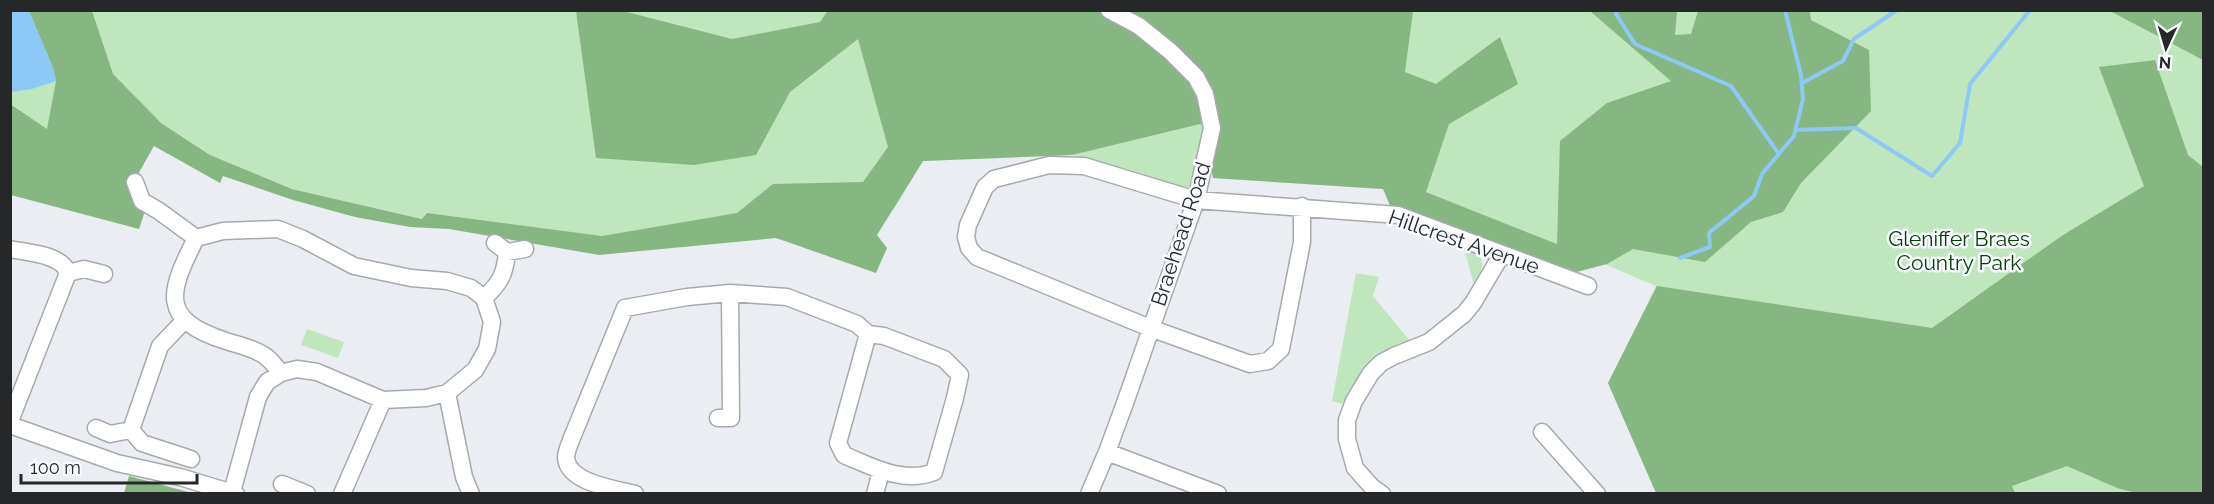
<svg xmlns="http://www.w3.org/2000/svg" width="2214" height="504" font-family="Raleway,sans-serif">
<style>
.green{fill:#bfe6bc}
.forest{fill:#86b783}
.water{fill:#8dc8f7}
.lines{fill:none;stroke-linecap:round;stroke-linejoin:round}
.stream{stroke:#8dc8f7;stroke-width:4}
.minor-casing{stroke:#a6a9ad;stroke-width:19}
.minor{stroke:#fff;stroke-width:16}
.labels{text-anchor:middle;stroke-width:5;stroke-linejoin:round;paint-order:stroke}
.street-label{font-size:21px;fill:#252728;stroke:#f8fbff}
.park-label{font-size:21px;fill:#063b06;stroke:#f8fbff}
</style>
<rect width="100%" height="100%" fill="#eaeef2"/>
<path class="green" d="M10,11H2203V493H1656L1608,383L1656,286L1557,244L1426,192L1213,178L1205,127L1194,184L1184,189H1176L1072,155L923,161L894,209L788,229L624,246L423,219L292,189L210,155L161,123L113,200L105,219L11,195Z
M1464,248C1488,256 1485,265 1474,285Z
M1356,273L1379,277L1373,296L1410,341C1371,355 1362,370 1342,404L1332,401Z
M307,329L344,342L338,358L301,345Z"/>
<path class="forest" d="M828,10L1413,11L1405,72L1436,84L1500,37L1518,84L1449,124L1426,192L1557,244L1560,141L1607,103L1671,81L1590,11H1677L1675,35L1691,34L1698,11H1810L1811,20L1869,50L1871,111L1801,183L1783,212L1751,222L1705,262L1633,249L1607,264L1573,273L1391,208L1383,189L1213,178L1204,125L1200,124L1072,155L923,161L877,235L887,248L876,273L776,238L599,255L449,229L410,227L355,217L293,200L223,176L220,183L154,146L137,176L145,211L139,229L11,195L10,104L47,129L56,81L53,68L29,11H92L113,74L161,123L210,155L292,189L422,219L427,213L602,236L737,213L773,184L863,182L888,147L858,39L790,92L756,155L694,165L596,158L576,11H623L732,39L820,22Z
M2110,11H2203V60Z
M2155,60L2188,155L2203,167V491L2198,494L2136,493L2117,488L2067,466L2012,486L2015,493H1656L1608,383L1657,286L1932,328L2063,235L2144,186L2099,67Z
M129,476L192,493H124Z"/>
<path class="water" d="M10,11H29L53,68L56,81L32,89L11,92Z"/>
<g class="lines">
<path class="stream" d="M1616,10V14L1635,44L1731,86L1779,154
M1802,83L1843,61L1854,39L1897,10
M1795,130L1856,128L1932,176L1960,143L1970,84L2030,10
M1680,258L1710,247L1709,233L1754,196L1762,174L1794,136L1803,99L1801,75L1785,10"/>
<defs>
<path id="minor" d="M135,182L142,201L159,211L196,238
M1302,206V242L1281,349L1268,361L1250,364L1150,328L977,257L969,248L966,237L968,225L985,187L994,179L1049,165L1084,166L1196,200L1398,215L1588,286
M278,229L303,239L354,266L411,278L447,281L471,288L484,298L492,322L487,349L475,370L447,393L426,398L383,400L317,372L297,369L281,373C276,367 271,360 265,356C254,348 238,345 226,341C158,319 169,292 196,238L223,231Z
M495,243L507,252L525,249
M10,249C28,253 62,254 68,273L10,421
M68,273L84,269L104,274
M484,298C500,283 505,275 507,252
M868,334L884,336L944,359L960,375L955,398L934,472C903,484 873,467 844,455L838,443Z
M447,393L464,477L471,494
M718,418H731L730,293
M10,425L117,463L180,477L236,494
M96,428L110,434L131,430L142,443L191,459
M131,430L160,346L185,320
M1542,432L1597,494
M1107,452L1218,494
M282,484L307,494
M232,492L258,397L267,382L281,373
M342,494L383,400
M635,494C616,489 568,483 566,458C566,453 569,445 571,440L625,308L687,297L730,293L787,297L857,324L868,334
M875,494L881,471
M1089,494L1107,452L1125,403L1196,200L1212,128L1205,94L1196,77L1171,52L1139,26L1109,10
M1382,494L1372,487L1355,468L1347,439V420L1354,401L1371,373L1381,363L1394,356L1429,342L1464,314L1473,303L1502,254"/>
</defs>
<use href="#minor" class="minor-casing"/>
<use href="#minor" class="minor"/>
</g>
<g class="labels">
<g class="street-label">
<text transform="translate(1181 234) rotate(-72)" y="7">Braehead Road</text>
<text transform="translate(1464 242) rotate(19)" y="7">Hillcrest Avenue</text>
</g>
<g class="park-label">
<text x="1959" y="246">Gleniffer Braes<tspan x="1959" dy="24">Country Park</tspan></text>
</g>
</g>
<rect width="2214" height="504" fill="none" stroke="#252728" stroke-width="24"/>
<g transform="translate(2166 48) rotate(184)" stroke="#f8fbff" stroke-width="4.5" paint-order="stroke">
<path d="M0-4.5L10 22L0 15L-10 22Z" fill="#252728"/>
<text y="-9" font-size="16" font-weight="bold" text-anchor="middle" fill="#252728">N</text>
</g>
<path d="M21 474v9h176v-9" fill="none" stroke="#252728" stroke-width="3"/>
<text x="30" y="474" font-size="18" fill="#252728" stroke="#f8fbff" stroke-width="4.5" paint-order="stroke">100 m</text>
</svg>
